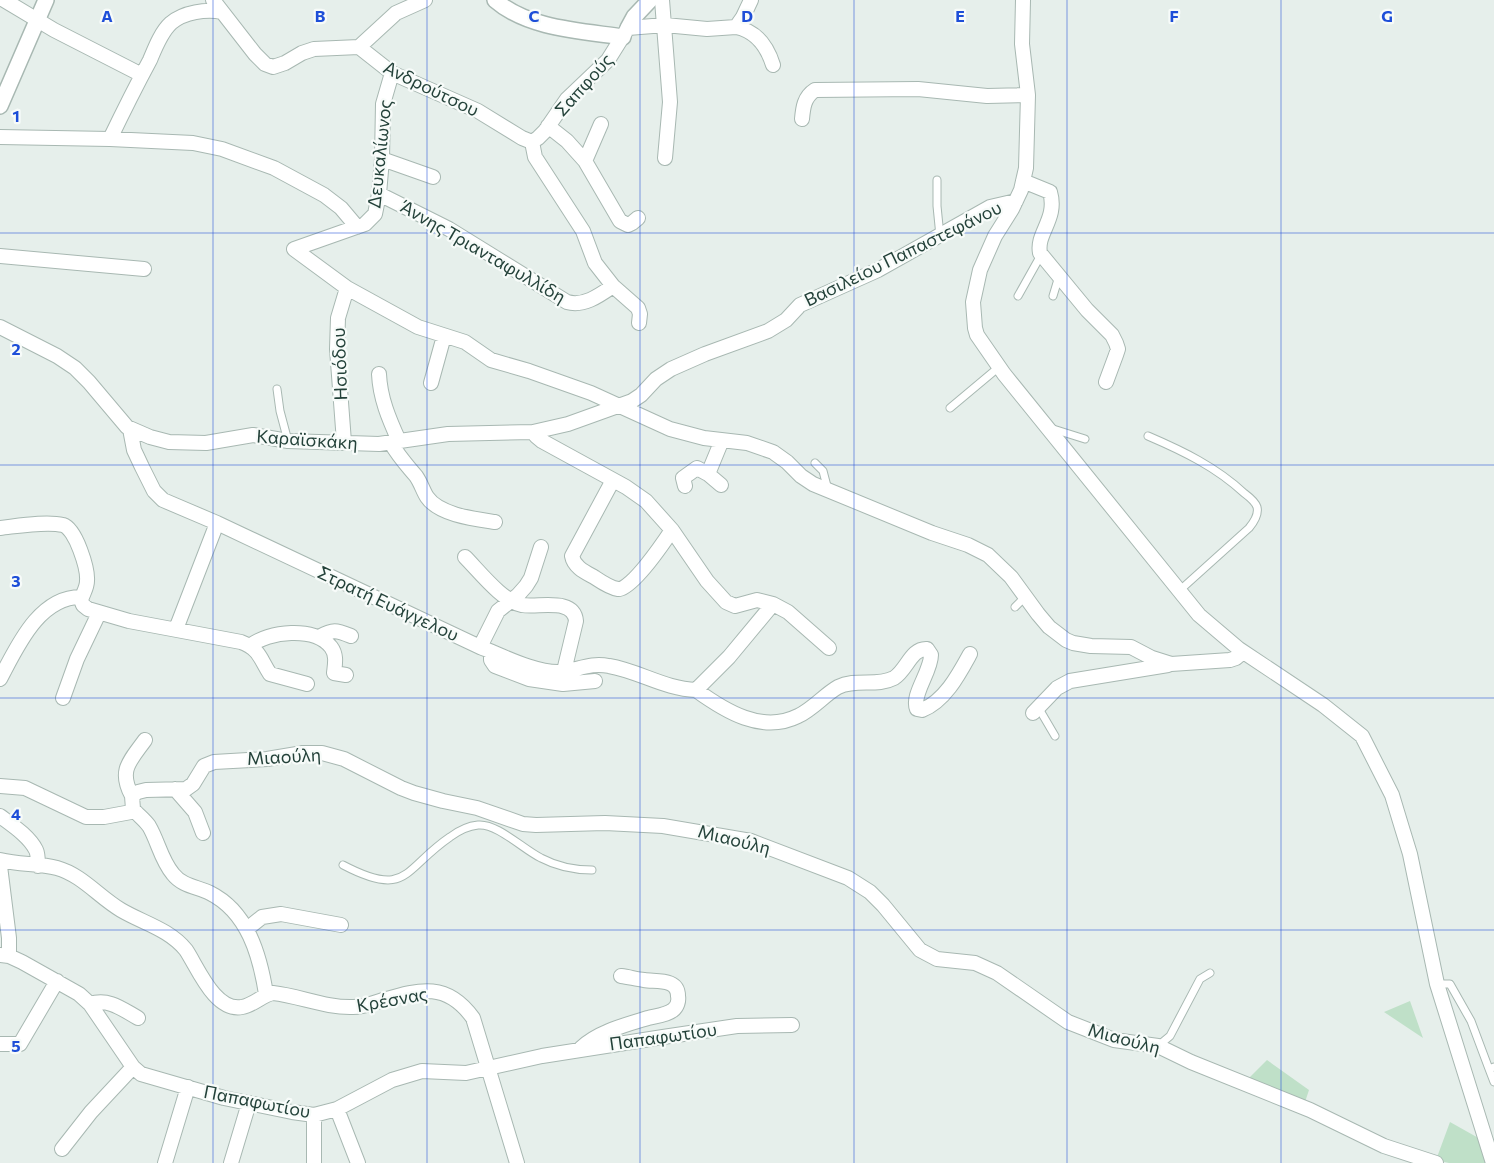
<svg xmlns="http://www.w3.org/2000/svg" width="1494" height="1163" font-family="Commissioner,sans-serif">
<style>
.green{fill:#bfe0c8}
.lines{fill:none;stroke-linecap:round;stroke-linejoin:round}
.service-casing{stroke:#a8b8b2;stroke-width:9}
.minor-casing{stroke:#a8b8b2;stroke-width:16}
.tertiary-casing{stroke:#a8b8b2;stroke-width:18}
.service{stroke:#fff;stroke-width:7}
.minor{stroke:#fff;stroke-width:14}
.tertiary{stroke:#fff;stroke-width:15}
.grid{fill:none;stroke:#1d4ed8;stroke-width:1;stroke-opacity:0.55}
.labels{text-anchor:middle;stroke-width:4.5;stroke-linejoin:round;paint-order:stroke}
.street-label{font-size:18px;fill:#24423a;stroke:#f7fbf9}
.grid-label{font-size:16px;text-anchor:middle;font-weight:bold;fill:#1d4ed8;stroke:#f7fbf9;stroke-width:4.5;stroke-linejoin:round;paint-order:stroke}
</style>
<rect width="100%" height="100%" fill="#e6efeb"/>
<path class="green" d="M1410,1001L1423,1038L1384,1012Z
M1267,1060L1309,1090L1305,1102L1278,1089L1248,1079Z
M1450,1122L1482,1140L1489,1163H1449L1436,1160Z"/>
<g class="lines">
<defs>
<path id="service" d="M937,180V206L940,236
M1018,296L1041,255
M1053,296L1059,276
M277,389L280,411L288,441
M950,408L999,367
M1050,428L1085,439
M1148,436C1183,451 1216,467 1244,493C1248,496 1255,501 1257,507C1259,515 1254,522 1249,528L1179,591
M815,463L823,471L828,490
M1015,607L1025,597
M1038,707L1055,736
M343,865C408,899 403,869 450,837C458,831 468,826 478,825C497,823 524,850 541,858C558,867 574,870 592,870
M1437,984H1450L1471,1021L1489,1069L1494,1067
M1158,1046L1170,1036L1200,979L1210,973
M1489,1069L1494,1082"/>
<path id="minor" d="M4,0L54,30L142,75
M213,0L255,54L265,64L273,67L285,63L302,53L314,49L359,47L396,13L425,0
M662,0L670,102L665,158
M1023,0L1022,44L1028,95L1026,168L1021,190L1012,209L995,236L980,270L973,302L975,328L977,335L1004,374L1199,615L1239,649L1323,705L1362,736L1392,795L1402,828L1410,854L1437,984L1493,1163
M736,27C756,31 767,46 773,65
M359,47L392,73L478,111L522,138L532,142L538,138L545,131L567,99L608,60L628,28L665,25L707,29L736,27L743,17L751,0
M392,73L383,104L382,159L379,194L375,214L365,224L294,249L347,288L418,327L465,342L491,360L529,371L591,393L670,429L704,438L747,443L773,452L787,462L801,476L813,484L932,533L968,545L988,555L1011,577L1038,614L1049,627L1066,640L1073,643L1091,646L1131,647L1152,658L1171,664L1230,660L1236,658L1243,652
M802,119C803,108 804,97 815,90L918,89L987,96L1028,95
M548,126L567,141L585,161L620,221L628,225L632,223L638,218
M0,137L110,139L193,143L222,149L274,168L324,195L341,208L357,227
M110,139C123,112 136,86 150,60C155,48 161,32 171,23C184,12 206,9 222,12
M532,142L535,157L583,231L595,263L613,286L638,308L640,314L639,323
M382,159L433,177
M585,161L601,124
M1023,181L1050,192C1058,219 1036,233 1040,253L1087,310L1112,335L1116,343L1118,349L1116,355L1106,382
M379,194L449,229L567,302C584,307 600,295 613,286
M0,256L144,269
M0,327L57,356L75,368L89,382L127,427L150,437L169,442L206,443L253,435L288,441L379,444L448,434L533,432L568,424L632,401L641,395L656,379L671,369L705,354L768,331L786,320L800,305L878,270L990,207L1016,201
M379,374C380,398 389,419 399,441
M431,383L444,336
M130,429L134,450L142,467L154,491L163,500L217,523L480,647C503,656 535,673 560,672C577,671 589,662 609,666C639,671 665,689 696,690
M533,432L536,436L542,441L626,487L646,501L672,530L707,581L726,602L735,606L757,600L773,604L788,612L829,648
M344,442L337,349L338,318L347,288
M391,443C399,457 406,464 416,476C421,483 423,491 427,497C439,515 475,519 495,522
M708,474L721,485
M613,480L572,556C574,567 585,572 594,577C600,581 610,588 618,589C631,591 664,542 672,530
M685,486L683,478L697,468L708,474L722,440
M0,528C18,526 46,521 63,525C76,529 88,569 87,581C87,588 83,593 81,600L83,605L88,609L129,621L241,642C260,649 260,659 270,674L307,684
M465,557C479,571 503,602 522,605C538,608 574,597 576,621L564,671
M176,629L217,523
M319,637C333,629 336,630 351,636
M250,646C268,631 315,626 331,647C337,655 335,664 334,673L346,675
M480,647L498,611L518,595L526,586L531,578L541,547
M491,652V660L495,666L529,679L563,684L595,681
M0,679C17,647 39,596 82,597
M696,690C725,711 762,734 798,716C813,709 824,695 838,687C856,678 877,687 894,678C907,670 911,648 927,649L931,655C931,672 911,695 917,709L922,710C945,701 959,674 970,654
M696,690L729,657L773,604
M63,698L77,659L99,613
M1033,713L1057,688L1070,681L1168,665
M0,786L25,788L86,817H104L131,812L133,809L132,796L138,792L146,790L186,789L193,784L204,766L214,762L267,759L303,753H322L344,759L401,788L414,793L443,801L477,808L523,824L536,825L605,823L663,826L751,841L848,878L870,892L883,905L920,950L937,959L975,963L997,973L1068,1022L1114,1040L1158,1046L1191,1062L1310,1110L1384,1146L1436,1163
M175,789L195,812L203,833
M132,796C118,770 130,761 145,740
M133,809C138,815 145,820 149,826C158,841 161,860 173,874C182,886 198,887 210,893C248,912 260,956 266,994
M0,816C12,825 29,836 36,850C38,854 38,860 38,866
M0,860C19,865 39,863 57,868C82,875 99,897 121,910C143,923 169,929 186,950C198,968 215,1012 242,1007C254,1005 262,995 273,993C300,996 326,1008 353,1007C364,1007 373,1003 383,1000C421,989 447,982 473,1018L517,1163
M0,866L9,938V956
M247,929L262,917L281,914L341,925
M0,955L9,956L22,962L79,994L90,1004L133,1067L141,1074L224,1098L292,1112L314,1115L337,1109L392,1080L422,1071L466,1073L542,1056L663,1037L737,1026L792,1025
M90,1004C109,998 122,1009 138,1018
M0,1044H20L57,981
M581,1048C598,1032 625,1025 648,1018C656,1016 667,1015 673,1010C677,1007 679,1001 678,996C678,978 656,982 644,980C636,979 629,977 621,976
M337,1109L358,1163
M314,1115V1163
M62,1149L91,1112L133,1067
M165,1163L188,1087
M231,1163L249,1103"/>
<path id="tertiary" d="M495,0C528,29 582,31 623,37
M628,28L634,17L650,0
M0,106L46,0"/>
</defs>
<use href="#service" class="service-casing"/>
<use href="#minor" class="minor-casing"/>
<use href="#tertiary" class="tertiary-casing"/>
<use href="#service" class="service"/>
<use href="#minor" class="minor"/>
<use href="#tertiary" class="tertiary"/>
</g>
<path class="grid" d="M213,0V1163M427,0V1163M640,0V1163M854,0V1163M1067,0V1163M1281,0V1163M0,233H1494M0,465H1494M0,698H1494M0,930H1494"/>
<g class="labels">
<g class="street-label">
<text transform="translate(584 85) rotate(-48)" y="6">Σαπφούς</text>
<text transform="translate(431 89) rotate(26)" y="6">Ανδρούτσου</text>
<text transform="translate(380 154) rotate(-84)" y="6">Δευκαλίωνος</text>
<text transform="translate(483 252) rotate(30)" y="6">Άννης Τριανταφυλλίδη</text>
<text transform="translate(903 254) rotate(-26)" y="6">Βασιλείου Παπαστεφάνου</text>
<text transform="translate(340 364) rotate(-92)" y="6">Ησιόδου</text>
<text transform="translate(307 440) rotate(4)" y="6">Καραϊσκάκη</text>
<text transform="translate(388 604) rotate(25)" y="6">Στρατή Ευάγγελου</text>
<text transform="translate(284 757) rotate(-3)" y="6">Μιαούλη</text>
<text transform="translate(734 840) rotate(14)" y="6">Μιαούλη</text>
<text transform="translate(392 1000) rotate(-10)" y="6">Κρέσνας</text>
<text transform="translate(663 1037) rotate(-8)" y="6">Παπαφωτίου</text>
<text transform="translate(1124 1039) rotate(15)" y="6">Μιαούλη</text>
<text transform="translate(257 1102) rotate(11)" y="6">Παπαφωτίου</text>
</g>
</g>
<g class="grid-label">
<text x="107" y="22">A</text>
<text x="320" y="22">B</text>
<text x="534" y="22">C</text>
<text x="747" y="22">D</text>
<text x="960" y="22">E</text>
<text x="1174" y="22">F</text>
<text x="1387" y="22">G</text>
<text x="16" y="122">1</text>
<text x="16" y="355">2</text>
<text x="16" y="587">3</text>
<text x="16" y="820">4</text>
<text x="16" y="1052">5</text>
</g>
</svg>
